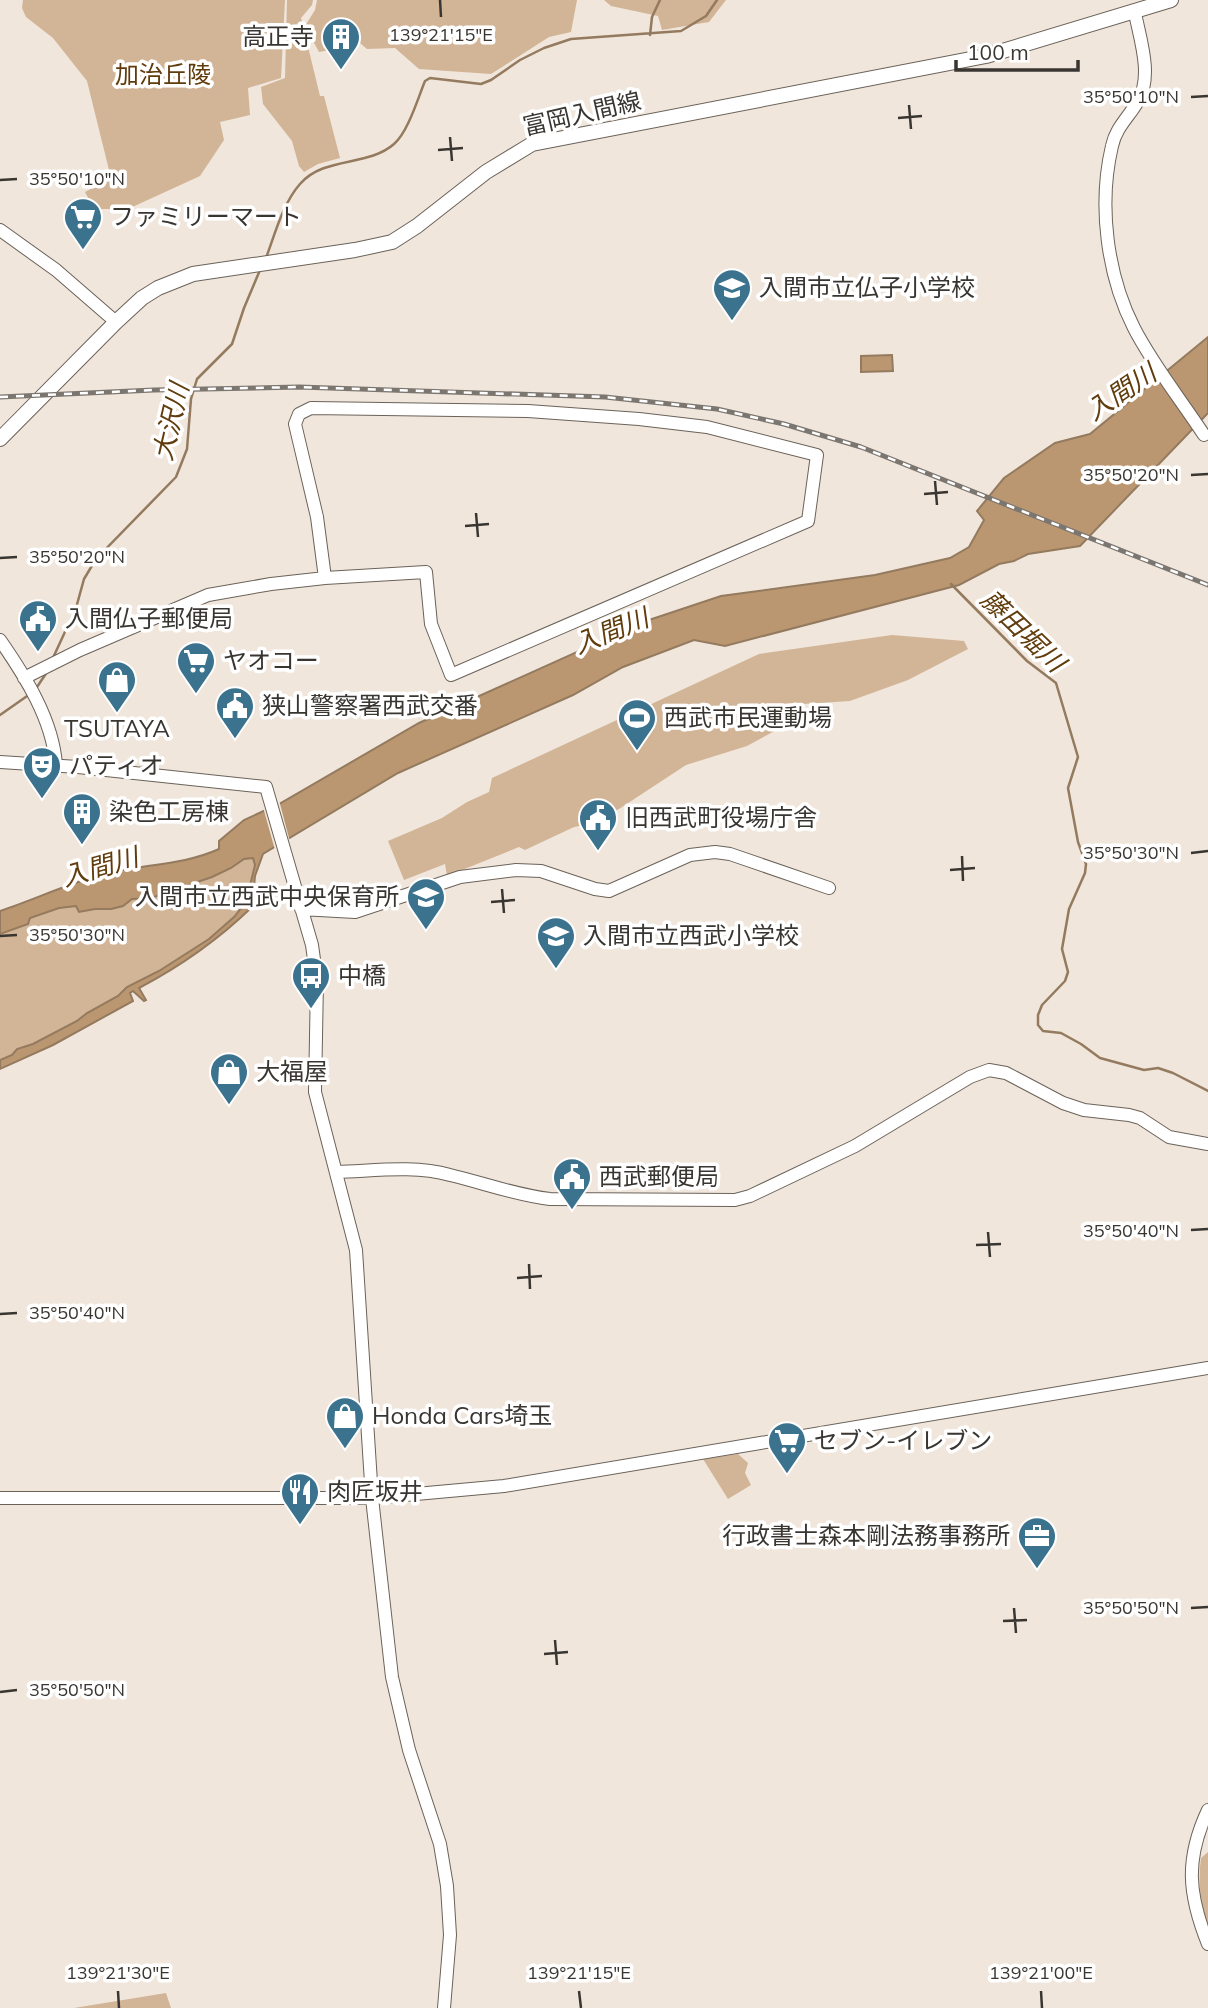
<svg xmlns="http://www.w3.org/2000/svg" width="1208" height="2008" font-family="Mulish,'Noto Sans JP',sans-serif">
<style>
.green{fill:#d2b496}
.water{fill:#bb9771;stroke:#947a5e;stroke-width:2}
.pier{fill:#f0e6dc}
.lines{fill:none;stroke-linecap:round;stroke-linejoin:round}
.stream{stroke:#947a5e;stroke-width:2.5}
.tertiary-casing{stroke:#6b6259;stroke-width:14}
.secondary-casing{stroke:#6b6259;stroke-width:16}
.tertiary{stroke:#fff;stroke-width:12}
.secondary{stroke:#fff;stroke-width:14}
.rail-casing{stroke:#7c7670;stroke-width:5}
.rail{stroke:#fff;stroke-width:2.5;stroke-dasharray:8;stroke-linecap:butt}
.ticks{fill:none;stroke:#393632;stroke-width:2.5}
.labels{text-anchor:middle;stroke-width:7;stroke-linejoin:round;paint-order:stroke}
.poi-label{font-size:24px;fill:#393632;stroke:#fff;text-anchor:start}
.park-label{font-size:24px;fill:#603b0b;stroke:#fff}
.street-label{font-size:24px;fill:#393632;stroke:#fff}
.water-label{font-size:26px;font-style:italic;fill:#613c0c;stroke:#fff}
.ticks-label{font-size:18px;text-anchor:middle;fill:#393632;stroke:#fff;stroke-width:7;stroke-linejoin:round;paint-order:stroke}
</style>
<rect width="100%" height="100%" fill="#f0e6dc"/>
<path class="green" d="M23,0H285L281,78L248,88L250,115L220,122L224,140L200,176L128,209H94L85,192L111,178L87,81L53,38L26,17L22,8Z
M287,0H313L312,5L301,18L320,96H324L340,158L318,164L304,172L299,166L292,141L263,104L261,87L285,78Z
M317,0H577L571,32L549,37L491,74L419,69L395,48L367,49L360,43C346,45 334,50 319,52L305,26L315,10Z
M604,0H726L709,22L662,30L658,16L611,6Z
M892,635L964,641L968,649L908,680L850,701L803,704L792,712L782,727L747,746L686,765L619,809L584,825L574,827L525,850L519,847L447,876L445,864L404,880L388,841L442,818L467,802L489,792L492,778L759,654Z
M254,858L255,865L246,902L234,917L209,939L159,971L127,987L119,996L87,1013L77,1021L33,1044L17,1049L12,1055L0,1060V934L30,918L59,908L68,906L111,909L123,906L132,899L151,898L212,877L231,868L244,859Z
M738,1454L748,1463L745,1473L751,1485L728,1499L703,1459Z
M1208,1852V1923L1206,1922C1200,1899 1198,1881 1201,1858Z
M166,1993L171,2008H74Z"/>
<path class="water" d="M1208,337V413L1080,546L1028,554L1014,561L999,564L959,585L725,646L694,640L623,667L573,695L398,773L263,854L255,876L252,907C218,940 181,966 139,988L146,1000L144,1001L133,991L130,993L133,1001L53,1045L0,1069V1060L12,1055L17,1049L33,1044L77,1021L87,1013L118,996L127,987L159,971L209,939L234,917L246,902L255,865L253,858L244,859L231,868L212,877L151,898L132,899L123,906L111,909H95L79,912L76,906L59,908L30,918L28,924L0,934V911C36,899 71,882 108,873C145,864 184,865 219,849V841L244,820L279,804L419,723L646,621L721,596L875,575L950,558L969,547L984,520L977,511L1004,478L1055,443L1090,434Z
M892,355L893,371L861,372V356Z"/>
<path class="pier" d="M279,800L290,842L275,850L263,807Z"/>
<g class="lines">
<path class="stream" d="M650,35L652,17L660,0
M266,258C275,234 283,203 300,184C324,156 368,167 394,144C408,132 418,98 425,81L430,78L481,84L491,80L520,60L544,48L571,39L681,31L706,16L717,0
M951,584L1027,661L1056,683L1078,757L1068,788L1078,842L1086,864L1085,873L1069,909L1062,949L1068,972L1065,981L1042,1005L1038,1015V1025L1043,1031L1061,1033L1081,1044L1100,1058L1144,1070L1158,1068L1173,1073L1208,1091
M52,660L76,608L84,579L96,559L176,477L187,449L191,399L197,379L232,344L244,308L260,270
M35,690L47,672
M0,715L30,694"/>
<defs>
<path id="tertiary" d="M1135,13C1140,39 1153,76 1138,101C1129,117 1116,127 1112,146C1098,205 1107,275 1134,328C1153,365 1181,400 1204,435
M0,230L56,270L116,322
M0,640C25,676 53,720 56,765
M24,678L80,650L208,595L271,584L325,578L426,572L431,624L451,675L808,521L817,455L707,427L639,419L528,411L311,408L299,414L295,424L317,517L325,578
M0,762L78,767L266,787L312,945L317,981L315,1092L356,1250L372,1498L392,1677L409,1750L440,1844L447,1886L450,1935L444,2008
M301,909L355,912L460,877L516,870L541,871L595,889L609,891L690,855L715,852L730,854L829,888
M337,1172C374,1171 413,1165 450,1175C484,1183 515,1195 550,1199L735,1200L750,1196L855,1146L970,1077L989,1070L1006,1073L1063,1103L1084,1110L1129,1115L1140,1118L1169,1137L1208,1144
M0,1498H372L504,1486L1208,1368
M1208,1810C1185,1859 1188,1894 1208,1944"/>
<path id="secondary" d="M0,439L116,322L142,298L158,288L193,274L355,250L392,242L417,226L486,172L532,144L986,56L1171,0"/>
</defs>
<use href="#tertiary" class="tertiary-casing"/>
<use href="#secondary" class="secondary-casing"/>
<use href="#tertiary" class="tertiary"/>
<use href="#secondary" class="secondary"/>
<defs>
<path id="rail" d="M0,397L154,390L299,387L605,397L717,409L784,424L861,447L1208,585"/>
</defs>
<use href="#rail" class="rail-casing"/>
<use href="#rail" class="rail"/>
</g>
<path class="ticks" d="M440,0L441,17M1191,97L1208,96M909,105L911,129M898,118L922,116M450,137L452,161M438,150L463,148M0,180L17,179M1191,475L1208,474M935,481L937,505M924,494L948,492M476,513L478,537M465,526L489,524M0,558L17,557M1191,853L1208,851M962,856L963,881M950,870L975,868M502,889L504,913M491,902L515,900M0,936L17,935M1191,1230L1208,1229M988,1232L990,1257M976,1245L1001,1244M529,1264L530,1289M517,1278L542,1276M0,1314L17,1313M1014,1608L1016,1633M1191,1608L1208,1607M1003,1621L1027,1620M555,1640L557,1665M544,1654L568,1652M0,1692L17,1690M118,1991L119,2008M579,1991L581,2008M1041,1991L1042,2008"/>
<defs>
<symbol id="building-pin" viewBox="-11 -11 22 30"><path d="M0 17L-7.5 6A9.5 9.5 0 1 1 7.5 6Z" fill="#3b728d" stroke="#fff"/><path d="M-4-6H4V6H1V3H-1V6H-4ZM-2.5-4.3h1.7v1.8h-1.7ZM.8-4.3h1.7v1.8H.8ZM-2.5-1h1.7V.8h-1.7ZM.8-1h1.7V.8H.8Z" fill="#fff"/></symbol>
<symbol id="supermarket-pin" viewBox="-11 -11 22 30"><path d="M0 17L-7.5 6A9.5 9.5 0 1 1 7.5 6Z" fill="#3b728d" stroke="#fff"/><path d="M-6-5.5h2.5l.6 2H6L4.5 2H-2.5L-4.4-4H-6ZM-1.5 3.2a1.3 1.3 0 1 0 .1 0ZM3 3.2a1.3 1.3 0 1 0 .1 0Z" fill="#fff"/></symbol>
<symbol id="school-pin" viewBox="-11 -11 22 30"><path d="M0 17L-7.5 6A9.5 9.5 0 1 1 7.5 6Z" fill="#3b728d" stroke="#fff"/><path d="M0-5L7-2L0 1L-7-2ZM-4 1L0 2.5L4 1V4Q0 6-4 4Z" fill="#fff"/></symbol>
<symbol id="civic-pin" viewBox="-11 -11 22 30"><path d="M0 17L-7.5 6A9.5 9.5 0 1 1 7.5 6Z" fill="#3b728d" stroke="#fff"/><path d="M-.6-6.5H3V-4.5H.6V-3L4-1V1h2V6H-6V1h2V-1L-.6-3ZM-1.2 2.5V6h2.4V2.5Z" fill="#fff"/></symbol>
<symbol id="shop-pin" viewBox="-11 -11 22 30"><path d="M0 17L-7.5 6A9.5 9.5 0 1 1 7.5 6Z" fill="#3b728d" stroke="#fff"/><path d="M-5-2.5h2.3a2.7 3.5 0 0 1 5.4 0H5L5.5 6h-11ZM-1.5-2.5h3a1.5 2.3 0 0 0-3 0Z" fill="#fff"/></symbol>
<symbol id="stadium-pin" viewBox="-11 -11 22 30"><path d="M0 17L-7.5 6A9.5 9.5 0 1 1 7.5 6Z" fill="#3b728d" stroke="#fff"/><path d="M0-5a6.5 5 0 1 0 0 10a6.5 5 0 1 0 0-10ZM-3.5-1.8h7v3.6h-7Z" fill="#fff"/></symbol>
<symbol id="theatre-pin" viewBox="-11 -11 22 30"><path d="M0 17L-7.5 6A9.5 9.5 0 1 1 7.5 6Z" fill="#3b728d" stroke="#fff"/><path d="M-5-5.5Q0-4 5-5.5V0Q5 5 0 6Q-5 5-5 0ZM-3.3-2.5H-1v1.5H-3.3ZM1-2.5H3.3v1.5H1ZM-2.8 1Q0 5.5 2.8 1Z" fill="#fff"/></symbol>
<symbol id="bus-pin" viewBox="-11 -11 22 30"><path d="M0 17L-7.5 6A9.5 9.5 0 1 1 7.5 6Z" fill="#3b728d" stroke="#fff"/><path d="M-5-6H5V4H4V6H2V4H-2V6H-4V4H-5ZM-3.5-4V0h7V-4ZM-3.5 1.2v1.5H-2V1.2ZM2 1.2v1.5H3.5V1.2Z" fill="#fff"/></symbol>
<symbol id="restaurant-pin" viewBox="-11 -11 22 30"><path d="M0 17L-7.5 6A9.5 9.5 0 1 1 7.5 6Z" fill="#3b728d" stroke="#fff"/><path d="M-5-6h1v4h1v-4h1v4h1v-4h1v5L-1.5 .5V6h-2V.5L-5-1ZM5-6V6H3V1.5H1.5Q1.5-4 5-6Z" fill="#fff"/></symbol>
<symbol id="office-pin" viewBox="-11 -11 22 30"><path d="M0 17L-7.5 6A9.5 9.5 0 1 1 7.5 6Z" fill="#3b728d" stroke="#fff"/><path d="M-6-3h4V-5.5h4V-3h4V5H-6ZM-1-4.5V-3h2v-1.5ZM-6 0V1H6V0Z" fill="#fff"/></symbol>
</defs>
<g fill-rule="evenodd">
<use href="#building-pin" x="319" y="15" width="44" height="60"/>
<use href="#supermarket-pin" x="61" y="195" width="44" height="60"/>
<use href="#school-pin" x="710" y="266" width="44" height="60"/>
<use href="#civic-pin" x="16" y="597" width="44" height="60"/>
<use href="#supermarket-pin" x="174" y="639" width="44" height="60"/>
<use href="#shop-pin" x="95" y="658" width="44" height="60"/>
<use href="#civic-pin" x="213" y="684" width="44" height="60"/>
<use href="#stadium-pin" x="615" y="696" width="44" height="60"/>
<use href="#theatre-pin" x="20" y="744" width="44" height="60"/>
<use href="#building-pin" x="60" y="790" width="44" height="60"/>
<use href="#civic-pin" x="576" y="796" width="44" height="60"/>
<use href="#school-pin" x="404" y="875" width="44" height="60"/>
<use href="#school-pin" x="534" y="914" width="44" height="60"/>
<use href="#bus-pin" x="289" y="954" width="44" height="60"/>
<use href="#shop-pin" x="207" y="1050" width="44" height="60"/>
<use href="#civic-pin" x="550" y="1155" width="44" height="60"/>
<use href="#shop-pin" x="323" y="1394" width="44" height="60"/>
<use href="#supermarket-pin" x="765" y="1419" width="44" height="60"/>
<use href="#restaurant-pin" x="278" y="1470" width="44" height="60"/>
<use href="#office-pin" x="1015" y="1514" width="44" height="60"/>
</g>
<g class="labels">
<g class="poi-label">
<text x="314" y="45" text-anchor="end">高正寺</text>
<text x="110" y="225">ファミリーマート</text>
<text x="759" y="296">入間市立仏子小学校</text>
<text x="65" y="627">入間仏子郵便局</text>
<text x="223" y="669">ヤオコー</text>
<text x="262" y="714">狭山警察署西武交番</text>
<text x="664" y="726">西武市民運動場</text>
<text x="117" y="737" text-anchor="middle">TSUTAYA</text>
<text x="69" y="774">パティオ</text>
<text x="109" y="820">染色工房棟</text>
<text x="625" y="826">旧西武町役場庁舎</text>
<text x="399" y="905" text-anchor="end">入間市立西武中央保育所</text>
<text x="583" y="944">入間市立西武小学校</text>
<text x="338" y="984">中橋</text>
<text x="256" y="1080">大福屋</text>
<text x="599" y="1185">西武郵便局</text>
<text x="372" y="1424">Honda Cars埼玉</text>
<text x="814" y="1449">セブン-イレブン</text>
<text x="327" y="1500">肉匠坂井</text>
<text x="1010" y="1544" text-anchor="end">行政書士森本剛法務事務所</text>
</g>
<g class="park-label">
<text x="163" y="83">加治丘陵</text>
</g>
<g class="street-label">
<text transform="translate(582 114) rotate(-13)" y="8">富岡入間線</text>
</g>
<g class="water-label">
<text transform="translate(1121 392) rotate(-34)" y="9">入間川</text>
<text transform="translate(171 422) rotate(-77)" y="9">大沢川</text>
<text transform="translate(611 631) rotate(-22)" y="9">入間川</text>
<text transform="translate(1023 631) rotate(44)" y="9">藤田堀川</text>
<text transform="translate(100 867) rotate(-16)" y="9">入間川</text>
</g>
</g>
<g class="ticks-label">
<text x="441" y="41">139°21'15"E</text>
<text x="1131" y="103">35°50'10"N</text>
<text x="77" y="185">35°50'10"N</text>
<text x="1131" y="481">35°50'20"N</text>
<text x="77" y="563">35°50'20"N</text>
<text x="1131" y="859">35°50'30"N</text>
<text x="77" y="941">35°50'30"N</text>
<text x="1131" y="1237">35°50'40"N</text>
<text x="77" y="1319">35°50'40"N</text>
<text x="1131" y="1614">35°50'50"N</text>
<text x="77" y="1696">35°50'50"N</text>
<text x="118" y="1979">139°21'30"E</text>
<text x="579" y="1979">139°21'15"E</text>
<text x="1041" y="1979">139°21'00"E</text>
</g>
<path d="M956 60v10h122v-10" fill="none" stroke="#393632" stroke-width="3.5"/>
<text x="967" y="60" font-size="21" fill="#393632" stroke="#ffffff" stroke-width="5" paint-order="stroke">100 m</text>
</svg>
